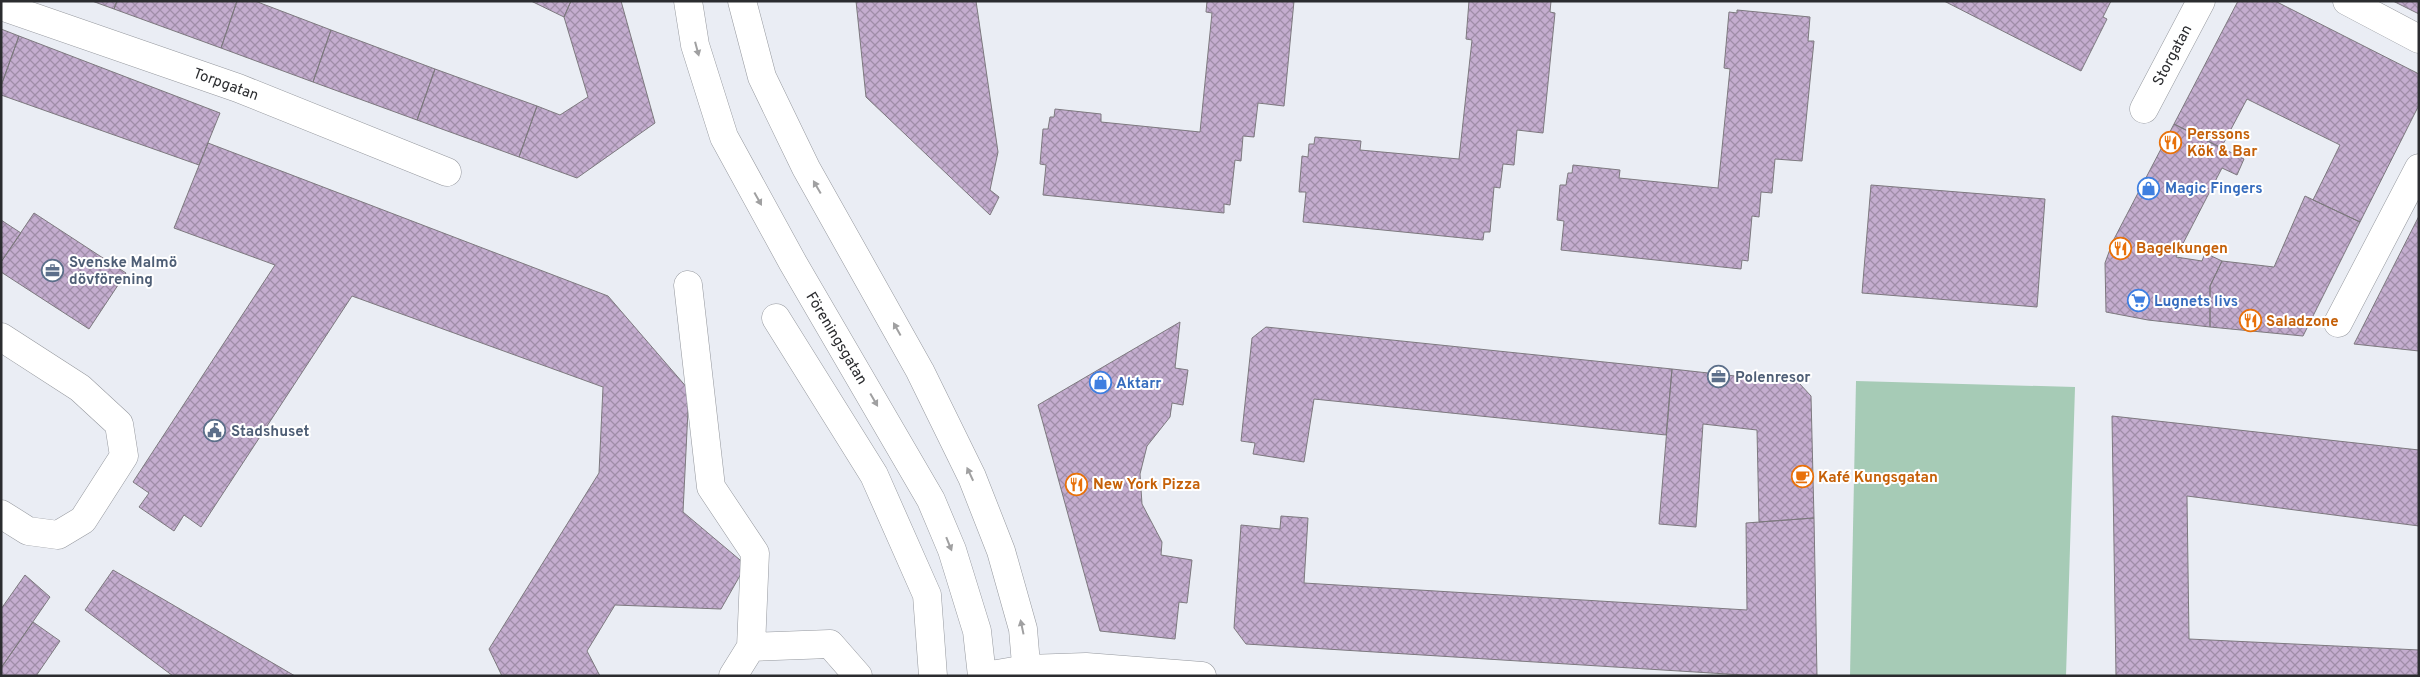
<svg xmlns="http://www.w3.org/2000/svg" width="2420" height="677" font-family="Overpass,sans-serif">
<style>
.green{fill:#a6cbb6}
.building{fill:url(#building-cross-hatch);stroke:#7d797f}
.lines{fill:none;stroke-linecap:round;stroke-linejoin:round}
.minor-casing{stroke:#95989e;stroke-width:29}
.minor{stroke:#fff;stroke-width:28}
.oneway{fill:#a0a0a1}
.labels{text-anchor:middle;stroke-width:4;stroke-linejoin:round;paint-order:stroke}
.street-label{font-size:15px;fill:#2b2c2f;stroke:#fff}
.food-label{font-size:15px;font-weight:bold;fill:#c56008;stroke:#fff;text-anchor:start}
.shop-label{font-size:15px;font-weight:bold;fill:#366cbe;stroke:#fff;text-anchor:start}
.service-label{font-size:15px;font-weight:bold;fill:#4e5e75;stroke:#fff;text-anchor:start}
</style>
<defs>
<pattern id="building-cross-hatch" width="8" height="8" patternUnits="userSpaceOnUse" patternTransform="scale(1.25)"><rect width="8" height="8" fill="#c4adcf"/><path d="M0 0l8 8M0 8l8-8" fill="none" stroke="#9f8da8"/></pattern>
</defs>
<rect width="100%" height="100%" fill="#eaedf4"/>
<path class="green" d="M1856,381L2075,387L2066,676H1850Z"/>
<path class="building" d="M92,1H117L114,9Z
M117,1H237L221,48L114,9Z
M237,1H255L331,30L313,82L221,48Z
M531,1H571L564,17Z
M571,1H621L655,123L577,178L519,157L537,106L560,115L588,97L564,17Z
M856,1H976L998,152L990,190L999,197L990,215L866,97Z
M1207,1H1294L1284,106L1258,103L1254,137L1243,136L1241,161L1235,160L1230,205L1224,204V213L1043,195L1046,165L1040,164L1043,129H1048L1050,117H1054L1055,109L1101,114V122L1200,132L1212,13L1206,12Z
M1469,1H1551L1550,12L1555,13L1543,133L1517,130L1514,165L1503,164L1500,188L1494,187L1490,232H1484L1483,240L1303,222L1306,192H1299L1302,156L1308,157L1309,144H1314L1315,137L1361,141L1360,150L1459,159L1472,40L1466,39Z
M1944,1H2111L2103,17L2107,19L2081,71Z
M2238,1H2275L2419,74V105L2360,222L2313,200L2340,145L2247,99L2221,148L2174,124Z
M2393,1H2419V14Z
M1737,10L1810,17L1808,41H1814L1802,161L1775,159L1772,193L1761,192L1759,217L1752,216L1748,261L1742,260L1741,269L1561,250L1564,221L1557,220L1560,185H1566L1568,173H1572L1573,165L1620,170L1619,178L1718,188L1730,69L1724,68L1729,12L1737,13Z
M1,29L19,36L1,86Z
M331,30L435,69L417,120L313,82Z
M19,36L220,113L199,165L1,95V86Z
M435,69L537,106L519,157L417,120Z
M2174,124L2244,159L2237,175L2222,168L2176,257L2202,261L2205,253L2222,261L2210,286V327L2148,320L2106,312L2105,263L2113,241Z
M208,143L608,296L689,390L683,512L746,565L721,609L615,605L587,651L600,676H502L489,649L599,473L603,387L352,296L201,527L184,515L174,531L139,507L149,493L133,482L275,265L174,228Z
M1871,185L2045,199L2037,307L1862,293Z
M2305,196L2360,222L2303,336L2210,327V286L2222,261L2274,267Z
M34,213L126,273L89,329L1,272V262Z
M2419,216V351L2354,344Z
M1,220L21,233L1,262Z
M1180,322L1175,368L1188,370L1183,405L1172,403L1170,417L1147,446L1140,474L1142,504L1162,542L1161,555L1192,560L1187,603L1179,602L1175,639L1100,631L1038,405Z
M1266,327L1672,369L1666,435L1314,399L1304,462L1253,454L1255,443L1241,441L1252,338Z
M1672,369L1799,383L1811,396L1814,518L1759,522L1757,430L1703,424L1696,527L1659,524Z
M2112,416L2419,450V526L2187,496L2189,639L2419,650V676H2116Z
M1281,516L1308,518L1304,583L1747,610L1746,523L1814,518L1817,676H1759L1246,644L1234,628L1241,525L1280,529Z
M113,570L295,676H173L85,610Z
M25,575L50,597L1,668V609Z
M33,622L60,641L36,676H1V668Z"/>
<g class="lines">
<defs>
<path id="minor" d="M688,1L695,45L724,137L793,263L931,500L952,550L977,631L982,676
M742,1L762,77L806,168L920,371L972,477L1001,551L1023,629L1027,676
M2347,1L2419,39
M1,6L238,88L447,172
M2144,109L2201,1
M688,285L711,487L755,553L751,647L733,676
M776,318L874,475L927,595L933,676
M2338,323L2419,168
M1,337L80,388L119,424L124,456L83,520L58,535L28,531L1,514
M751,647L830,644L858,676
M985,676L1027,669L1086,667L1202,676"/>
</defs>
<use href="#minor" class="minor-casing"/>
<use href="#minor" class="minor"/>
</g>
<defs><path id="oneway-solid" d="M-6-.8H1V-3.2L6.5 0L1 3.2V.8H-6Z" transform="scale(1.25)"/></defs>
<g class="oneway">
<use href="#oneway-solid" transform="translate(697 49) rotate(75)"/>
<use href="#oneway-solid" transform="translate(817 187) rotate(-120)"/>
<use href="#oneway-solid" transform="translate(758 199) rotate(61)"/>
<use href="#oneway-solid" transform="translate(897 329) rotate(-119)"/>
<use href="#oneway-solid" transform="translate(874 400) rotate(60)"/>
<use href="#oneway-solid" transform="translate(970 474) rotate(-115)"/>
<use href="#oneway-solid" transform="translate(949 544) rotate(68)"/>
<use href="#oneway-solid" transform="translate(1022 627) rotate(-102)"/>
</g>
<defs>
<symbol id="restaurant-ring" viewBox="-11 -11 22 22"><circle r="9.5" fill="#fff" stroke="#e8710a" stroke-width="1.5"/><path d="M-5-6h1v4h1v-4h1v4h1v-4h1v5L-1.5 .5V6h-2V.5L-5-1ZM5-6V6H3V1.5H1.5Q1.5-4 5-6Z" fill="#e8710a"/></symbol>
<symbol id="shop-ring" viewBox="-11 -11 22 22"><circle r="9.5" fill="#fff" stroke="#3f7fe0" stroke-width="1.5"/><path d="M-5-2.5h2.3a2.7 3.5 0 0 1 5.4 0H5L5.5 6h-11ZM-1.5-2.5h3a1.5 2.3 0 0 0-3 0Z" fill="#3f7fe0"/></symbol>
<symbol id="office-ring" viewBox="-11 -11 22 22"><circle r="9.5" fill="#fff" stroke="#5c6f8a" stroke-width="1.5"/><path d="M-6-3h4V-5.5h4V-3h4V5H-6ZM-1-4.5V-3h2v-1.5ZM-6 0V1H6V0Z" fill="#5c6f8a"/></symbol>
<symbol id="supermarket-ring" viewBox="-11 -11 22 22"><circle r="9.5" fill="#fff" stroke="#3f7fe0" stroke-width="1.5"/><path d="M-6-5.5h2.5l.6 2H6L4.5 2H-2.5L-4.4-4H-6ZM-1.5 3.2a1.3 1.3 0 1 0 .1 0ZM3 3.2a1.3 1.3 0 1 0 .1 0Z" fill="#3f7fe0"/></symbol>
<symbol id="civic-ring" viewBox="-11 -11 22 22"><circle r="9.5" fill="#fff" stroke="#5c6f8a" stroke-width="1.5"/><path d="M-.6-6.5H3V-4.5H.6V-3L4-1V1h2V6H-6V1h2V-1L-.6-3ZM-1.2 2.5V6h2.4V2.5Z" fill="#5c6f8a"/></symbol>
<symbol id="cafe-ring" viewBox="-11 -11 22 22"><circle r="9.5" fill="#fff" stroke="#e8710a" stroke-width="1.5"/><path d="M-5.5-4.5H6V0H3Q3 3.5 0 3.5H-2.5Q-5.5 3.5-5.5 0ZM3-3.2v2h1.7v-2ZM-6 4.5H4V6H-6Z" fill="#e8710a"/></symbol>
</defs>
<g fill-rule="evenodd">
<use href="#restaurant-ring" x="2158" y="130" width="25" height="25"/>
<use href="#shop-ring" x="2136" y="176" width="25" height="25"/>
<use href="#restaurant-ring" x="2108" y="236" width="25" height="25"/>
<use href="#office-ring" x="40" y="258" width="25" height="25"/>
<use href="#supermarket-ring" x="2126" y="288" width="25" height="25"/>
<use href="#restaurant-ring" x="2238" y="308" width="25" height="25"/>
<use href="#office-ring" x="1706" y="364" width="25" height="25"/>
<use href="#shop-ring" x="1088" y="370" width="25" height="25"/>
<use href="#civic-ring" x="202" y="418" width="25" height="25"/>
<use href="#cafe-ring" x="1790" y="464" width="25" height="25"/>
<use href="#restaurant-ring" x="1064" y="472" width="25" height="25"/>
</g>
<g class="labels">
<g class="street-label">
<text transform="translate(2172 55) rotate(-62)" y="5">Storgatan</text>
<text transform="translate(226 84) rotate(20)" y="5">Torpgatan</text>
<text transform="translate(837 338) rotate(59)" y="5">Föreningsgatan</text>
</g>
<g class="food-label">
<text x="2187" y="139">Perssons<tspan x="2187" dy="17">Kök &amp; Bar</tspan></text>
<text x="2136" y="253">Bagelkungen</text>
<text x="2266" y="326">Saladzone</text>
<text x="1818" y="482">Kafé Kungsgatan</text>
<text x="1093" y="489">New York Pizza</text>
</g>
<g class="shop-label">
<text x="2165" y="193">Magic Fingers</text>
<text x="2154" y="306">Lugnets livs</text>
<text x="1116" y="388">Aktarr</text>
</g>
<g class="service-label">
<text x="69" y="267">Svenske Malmö<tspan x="69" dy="17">dövförening</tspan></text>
<text x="1735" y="382">Polenresor</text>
<text x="231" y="436">Stadshuset</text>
</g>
</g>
<rect width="2420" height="677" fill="none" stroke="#2b2c2f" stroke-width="5"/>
</svg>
